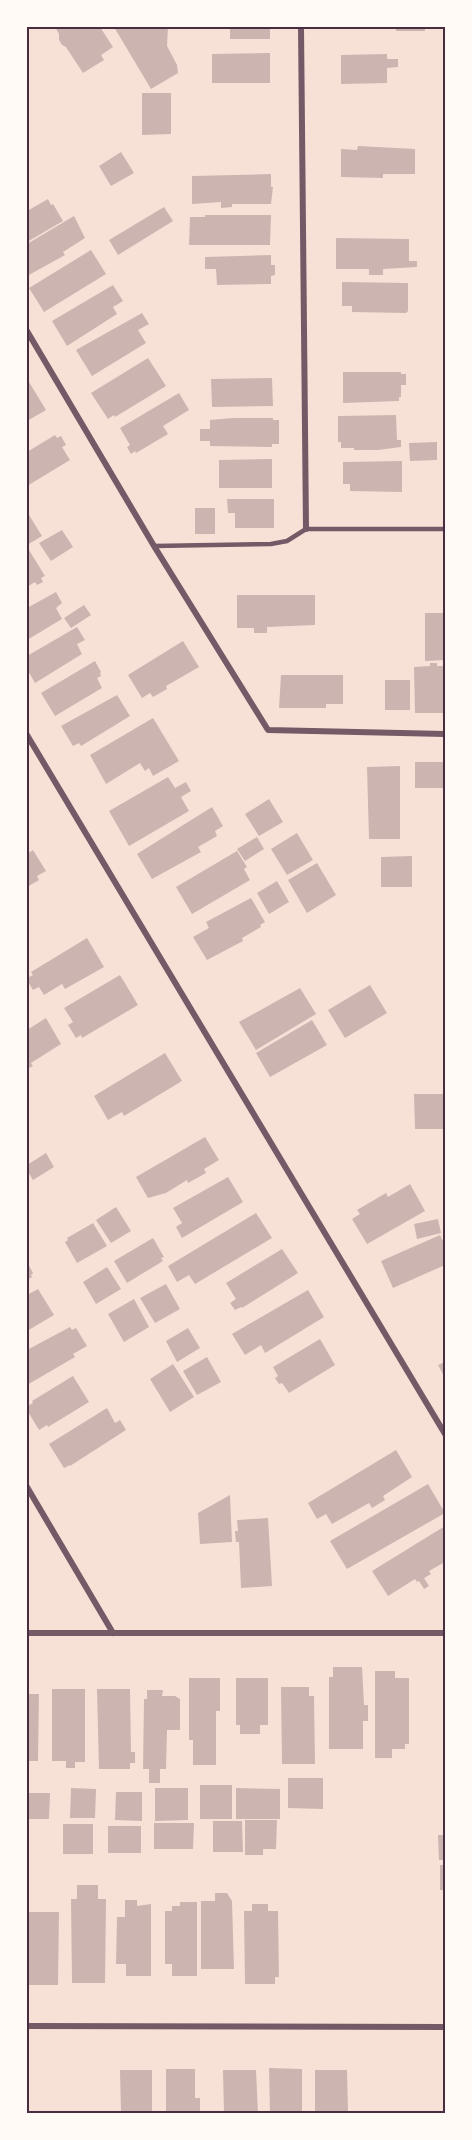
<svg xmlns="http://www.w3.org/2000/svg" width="472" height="2140" font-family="'Open Sans',sans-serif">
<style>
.building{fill:#ccb4b1}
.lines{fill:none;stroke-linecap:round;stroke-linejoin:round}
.service{stroke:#755966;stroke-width:4.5}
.minor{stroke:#755966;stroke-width:6}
.neatline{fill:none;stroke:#4a2c40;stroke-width:2}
</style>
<rect width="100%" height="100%" fill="#f7e1d7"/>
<path class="building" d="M55,27H100L113,47L101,55L104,60L83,73L66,47L62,45L59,40V34Z
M114,27H168L167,46L177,65L178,73L151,89Z
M230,27H270V39H230Z
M396,27H425V31H396Z
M270,53V83H212V54Z
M387,54V59H398V67L387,68V83L341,84V55Z
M142,93H171V134L142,135Z
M358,146L415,149V174H383V178L341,177V149L357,150Z
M121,152L134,173L111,186L99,166Z
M271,174V187H273L271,204H232V207L221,208V202L192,204V176Z
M48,199L51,205L53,204L63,221L27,242V211Z
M164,207L173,221L118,255L109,240Z
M205,215H271L270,245H189L190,217H205Z
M74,216L85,238L63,252L65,255L27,276V244Z
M336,238L409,239V261H417V267L383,269V275H369V269H336Z
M91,250L106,274L44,312L29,288Z
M271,255V265H275V275L271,276V284L217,285L216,269H205V257Z
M342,282L408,283V311L406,313L352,312V306H342Z
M113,285L123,301L113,307L117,314L67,346L52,321Z
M142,313L149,324L138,330L146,343L92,376L76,350Z
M148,358L166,386L115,417L114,415L108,419L91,393Z
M343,372H401V374H406V385H401V397H399V401L343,403Z
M272,378L273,406L212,407L211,379Z
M29,382L46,410L27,421V383Z
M179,393L189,410L163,426L168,434L136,453L135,451L131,454L127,447L130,445L120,428Z
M396,415L397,440H401V447L378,450H354V448H341V442H338V416Z
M233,418H273V420H279V444H272V447L210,446V441H200V429H210V420Z
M55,435L57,438L61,436L66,445L62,447L70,460L27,486V452Z
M437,442V460L410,461L409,443Z
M272,459V488H219V460Z
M402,461V492L350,491V484H343V462Z
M227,499H274V528H235V513H228Z
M195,508H215V534H195Z
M29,515L42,536L27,545V516Z
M62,530L73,547L51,561L39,543Z
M29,550L45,576L41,578L43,582L37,585L35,582L27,587V551Z
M56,592L62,603L56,608L62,619L27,640V608Z
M237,595H315V625L267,627V633H254V628H237Z
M84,605L91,615L71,628L64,618Z
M425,613H445V660L425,661Z
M77,627L85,640L77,644L82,654L35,683L27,669V656Z
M183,641L199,667L166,686L167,689L153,697L150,693L142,698L128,675Z
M95,661L101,672L100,673L101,676L97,678L102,688L55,716L41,693Z
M430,663H437V666H445V713H415L414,667L430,666Z
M281,675H343V704H326V708H279Z
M385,680H410V710H385Z
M117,695L130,716L81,746L79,743L73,746L61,726Z
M153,718L179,761L153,776L149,768L145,771L140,763L106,784L90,755Z
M415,762H445V788H415Z
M400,766V839H369L367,767Z
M168,777L175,788L186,782L191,791L181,797L189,811L129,846L109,811Z
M269,799L283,822L259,836L245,814Z
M212,807L223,826L215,831L217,836L198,847L201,852L152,879L137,854Z
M297,833L313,860L287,875L271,849Z
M257,837L264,849L245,861L237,849Z
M33,850L46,871L37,876L39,880L27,887V854Z
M237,851L247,867L244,869L250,880L192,914L176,887Z
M412,856V887H381V857Z
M317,863L336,895L307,913L288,880Z
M277,881L289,902L269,914L257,893Z
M251,898L265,922L260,925L261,927L242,938L243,941L207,960L193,937L209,928L206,922Z
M87,938L104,967L65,989L62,984L44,995L39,987L33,990L27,980V978L33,975L31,972Z
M120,975L138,1005L82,1038L81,1035L76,1038L68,1025L73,1022L64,1008Z
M370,985L387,1013L345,1038L328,1010Z
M300,988L316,1014L256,1050L239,1022Z
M46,1018L61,1044L31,1063L33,1066L27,1069V1030Z
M312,1020L327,1045L270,1077L256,1053Z
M165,1053L182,1081L124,1116L122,1112L108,1120L94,1096Z
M414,1094H445V1129H415Z
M205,1137L219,1160L204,1169L206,1173L188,1183L187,1180L166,1193L148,1198L136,1177Z
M46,1153L54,1167L33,1180L27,1170V1165Z
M228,1177L243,1202L182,1238L176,1227L182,1223L173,1208Z
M410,1184L425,1211L367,1244L352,1219L360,1214L357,1210L386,1193L388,1197Z
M116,1207L131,1231L111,1243L96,1220Z
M256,1213L272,1238L195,1284L189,1275L177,1282L168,1266Z
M438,1219L441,1233L417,1239L414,1224Z
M93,1223L107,1246L77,1263L65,1242L68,1240L67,1238Z
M440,1235L445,1245V1265L393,1288L381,1261Z
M153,1238L164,1257L161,1258L163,1261L127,1283L114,1261Z
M282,1249L298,1273L242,1308L241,1307L235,1310L230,1303L236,1299L226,1283Z
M27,1262L33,1273L31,1275L32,1277L27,1280Z
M107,1267L121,1289L96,1304L83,1282Z
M166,1284L180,1309L155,1323L140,1298Z
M38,1289L54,1315L27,1331V1295Z
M308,1290L324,1317L265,1353L261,1345L245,1355L232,1334Z
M134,1299L149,1327L124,1342L108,1314Z
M70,1327L72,1330L76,1328L87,1346L73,1354L75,1357L27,1385V1350Z
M188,1328L200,1348L177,1362L166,1341Z
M320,1339L335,1365L289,1393L282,1383L279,1384L275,1378L278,1376L273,1367Z
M207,1357L221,1382L197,1395L183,1371Z
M445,1362V1378L438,1365Z
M173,1364L194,1397L170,1412L150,1379Z
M73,1376L89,1402L48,1427L47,1425L39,1430L27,1410V1406L33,1403L32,1401Z
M107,1408L115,1423L120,1420L126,1430L70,1466V1465L64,1468L49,1444Z
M396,1450L412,1477L383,1496L385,1500L372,1508L369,1503L332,1524L326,1514L317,1519L308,1503Z
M428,1484L445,1513L347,1569L330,1541Z
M230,1495L232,1542L200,1544L198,1513Z
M268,1518L272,1586L241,1588L239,1542H236L235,1531H238L237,1520Z
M445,1526V1562L429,1571L431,1574L424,1578L429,1586L424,1589L419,1581L417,1582L415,1579L388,1596L372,1571Z
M333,1667H362L364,1705H368V1721H363V1749H329V1677H333Z
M375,1671H395V1678H409V1744H405V1749H392V1758H375Z
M189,1678H220V1711H216V1765H193V1740H189Z
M236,1678H268V1725H260V1734H240V1725H236Z
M281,1687H309V1696H314L315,1764H282Z
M52,1689H85V1762H75V1768H66V1761H52Z
M97,1689H130L131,1752H135V1763H130V1769H99Z
M147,1690H163L162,1696H175L180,1699V1730H167L166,1769H160V1783H149V1769H143L144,1699H147Z
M27,1694H39L38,1761H27Z
M288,1778H323V1809L288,1808Z
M200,1785H232V1819H200Z
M71,1788L96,1789L95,1818H70Z
M155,1788H188V1820L155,1821Z
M236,1788L280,1789V1819H236Z
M116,1792H142V1821L115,1820Z
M27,1793H50L49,1819H27Z
M245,1820H277L276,1849H263V1855H245Z
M213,1821H242L243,1852H213Z
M154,1823H194L193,1849H154Z
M63,1824H93V1854H63Z
M108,1826H141V1853H108Z
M438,1835H445V1860H439Z
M440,1865H445V1890H440Z
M77,1885H98V1899H106L105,1983H72L71,1899H77Z
M215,1893H227L232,1901L234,1969H201V1901H215Z
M125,1900H137V1906L151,1904V1976H126V1964H116L117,1917H125Z
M180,1902H197V1976H172V1964H165V1911H172V1906H180Z
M252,1904H268V1911H278L279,1977H275V1984H245L244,1911H252Z
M29,1912H59L58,1985H29Z
M269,2068L302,2069V2113H270Z
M166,2069H195V2098H200V2113H166Z
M120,2070H152V2113H121Z
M223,2070H256L258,2113H224Z
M315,2070H347L348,2113H315Z"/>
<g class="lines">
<path class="service" d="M154,546L271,544L287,541L306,529H445"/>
<path class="minor" d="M301,27L306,529
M27,331L154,546L268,730L445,734
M27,735L445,1434
M27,1487L113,1633
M27,1633H445
M27,2026L445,2027"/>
</g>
<rect width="472" height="2140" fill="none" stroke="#fffaf5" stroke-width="57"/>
<rect x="28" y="28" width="416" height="2084" class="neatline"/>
</svg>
